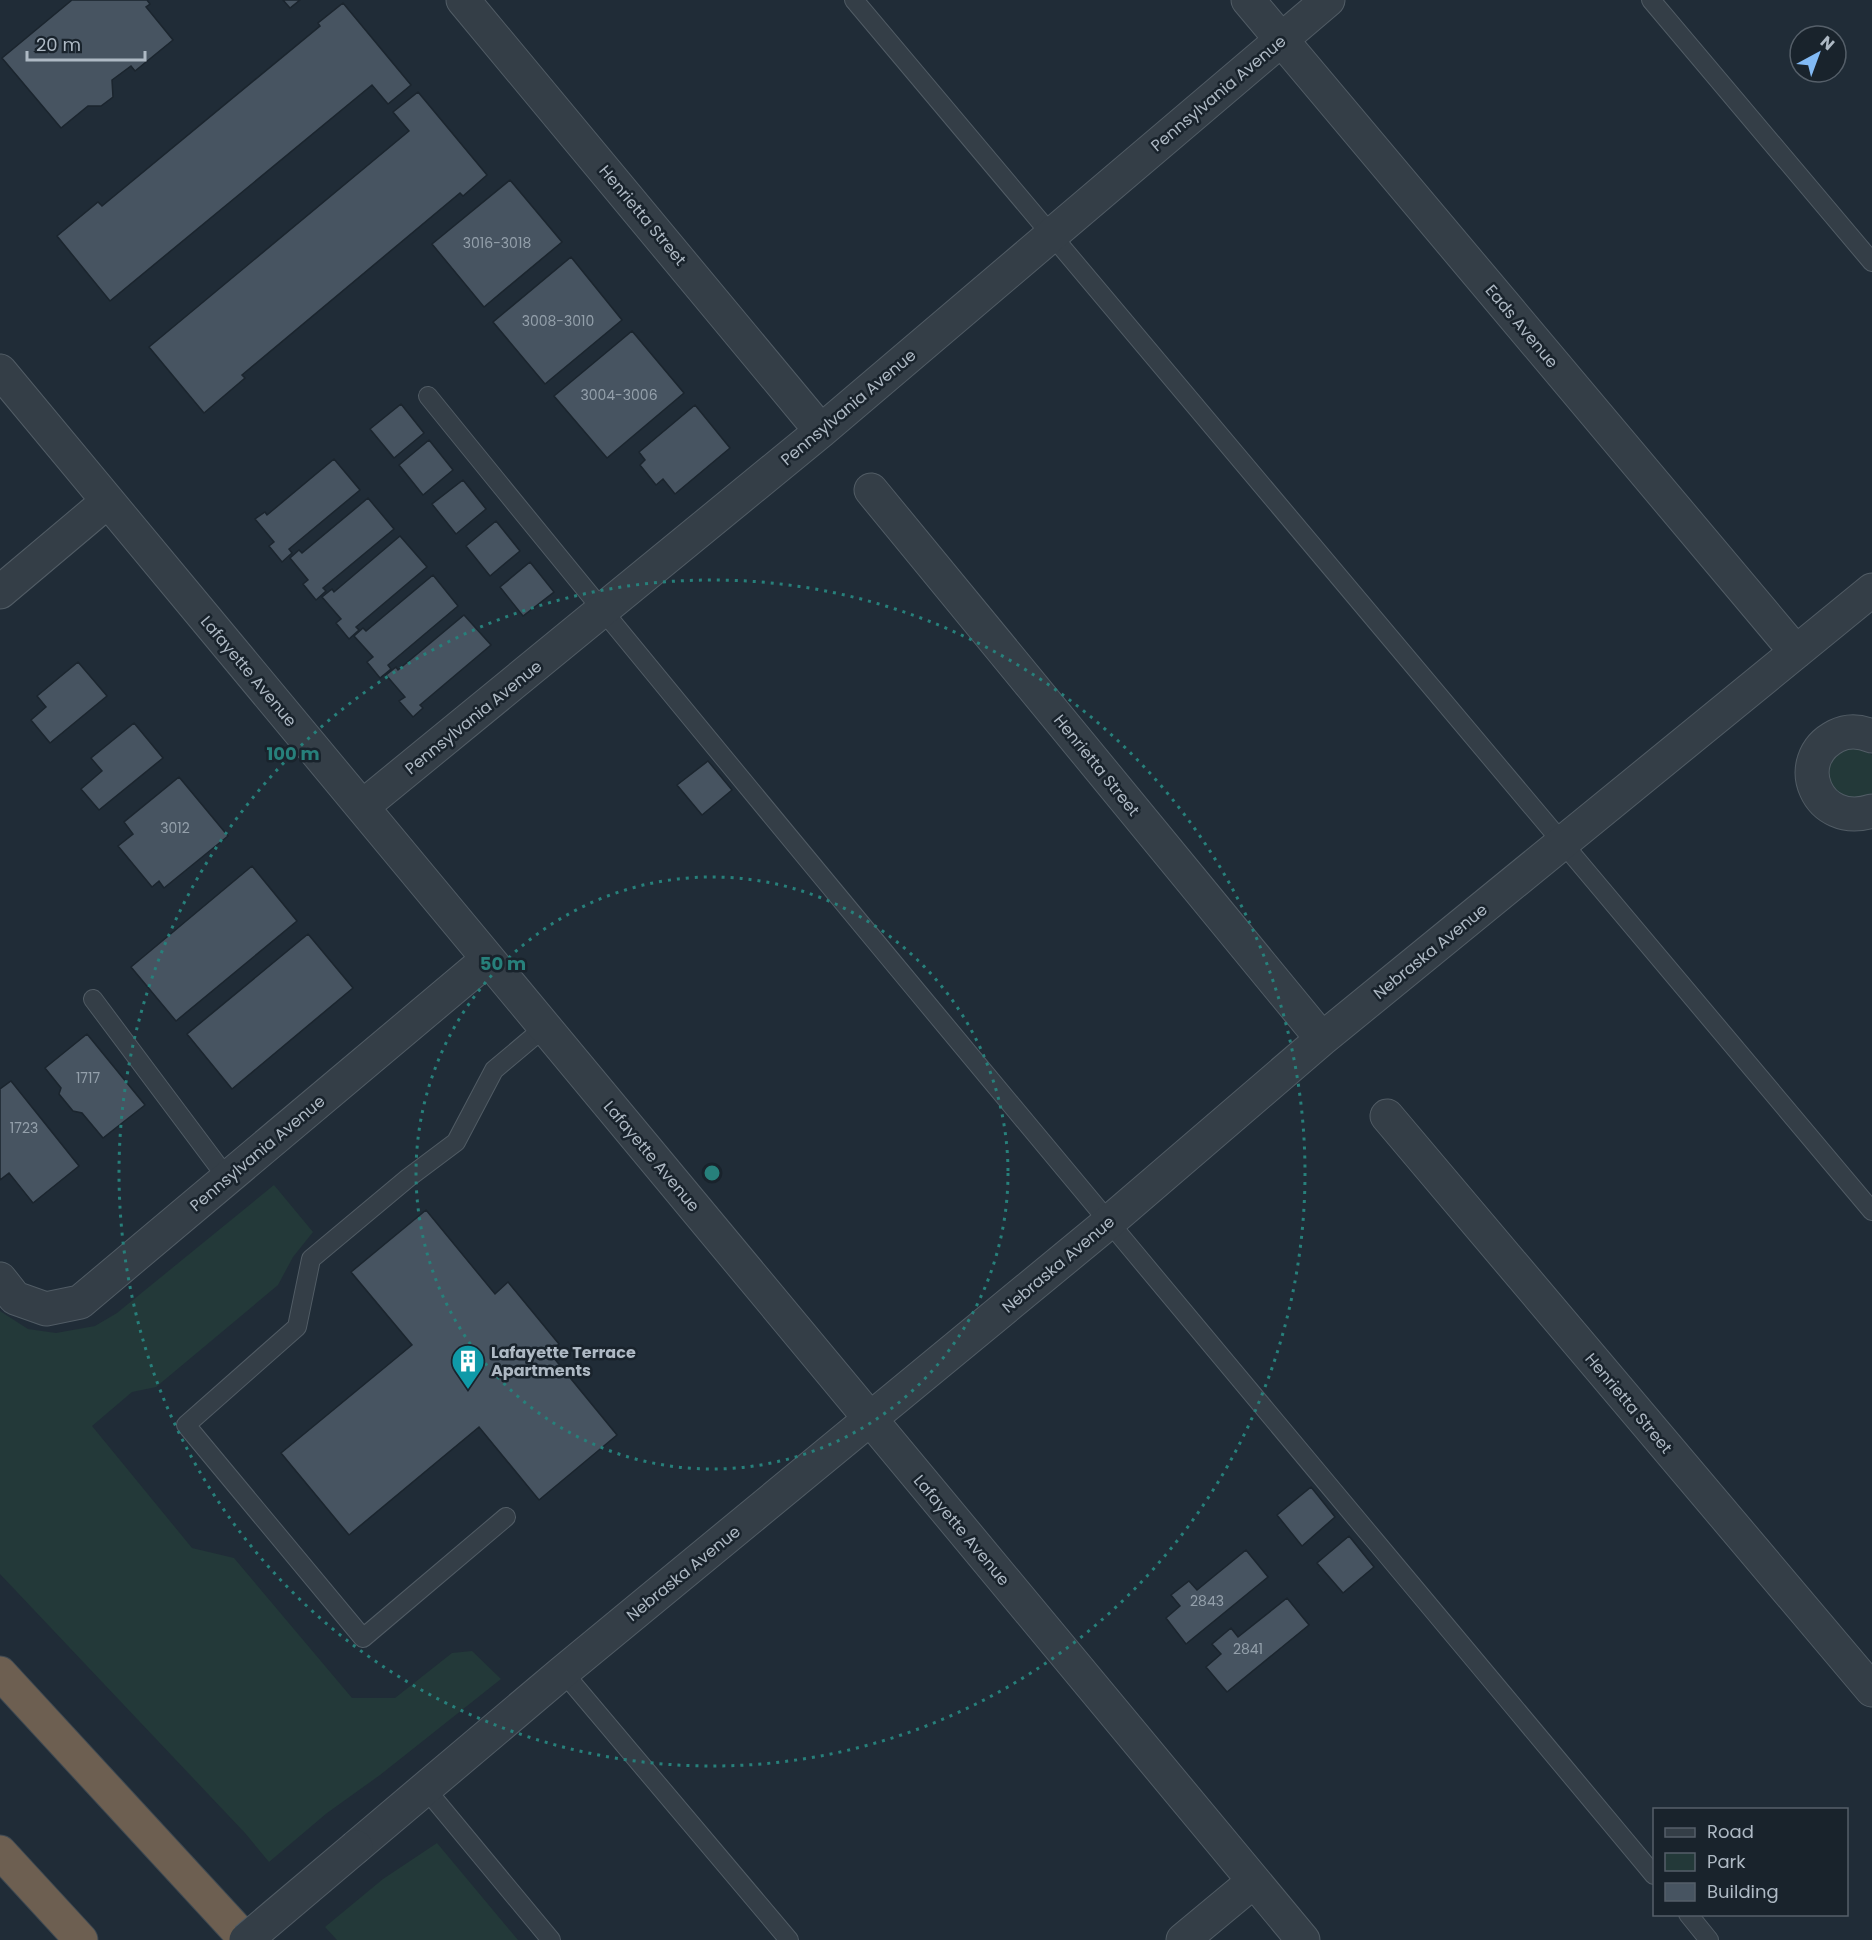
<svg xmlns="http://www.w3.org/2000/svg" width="1872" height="1940" font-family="Poppins,sans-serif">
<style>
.green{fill:#233939}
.building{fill:#475461;stroke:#1b252e;stroke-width:1.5}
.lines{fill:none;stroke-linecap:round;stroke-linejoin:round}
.service-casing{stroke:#515c65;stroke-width:20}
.minor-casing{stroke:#515c65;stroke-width:35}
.motorway-casing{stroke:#3e4952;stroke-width:35}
.service{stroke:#343e47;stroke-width:18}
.minor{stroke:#343e47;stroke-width:33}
.motorway{stroke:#6d5f51;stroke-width:33}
.minor-bridge-casing{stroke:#515c65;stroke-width:35;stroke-linecap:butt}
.minor-bridge{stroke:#343e47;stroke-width:33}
.ring{fill:none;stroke:#27807b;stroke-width:3;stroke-dasharray:3 6}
.labels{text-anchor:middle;stroke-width:5;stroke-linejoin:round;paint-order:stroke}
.number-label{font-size:14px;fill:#94a0ab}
.street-label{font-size:16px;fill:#aeb9c4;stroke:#19232c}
.poi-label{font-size:16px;font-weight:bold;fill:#aeb9c4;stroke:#19232c;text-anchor:start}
.centre{fill:#27807b;stroke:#19232c;stroke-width:3}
.ring-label{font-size:18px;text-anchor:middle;font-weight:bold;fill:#27807b;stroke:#19232c;stroke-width:5;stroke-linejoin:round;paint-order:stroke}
</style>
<rect width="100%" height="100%" fill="#202c37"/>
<path class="green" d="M1852,747L1863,749L1872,755V793L1861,800L1840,798L1826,780C1831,760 1830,752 1852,747Z
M274,1185L313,1232L293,1257L278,1285L156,1387L132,1392L92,1426L192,1548L234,1558L352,1698H395L452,1653L472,1651L501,1679L380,1775L327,1813L269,1862L245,1833L0,1574V1311L28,1329L56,1333L95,1326L117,1313Z
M437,1843L518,1940H337L325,1927L383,1879Z"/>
<path class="building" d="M72,0H147L150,4L146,7L173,40L135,71L131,66L112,80L113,97L101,106H88L61,128L2,58Z
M283,0H300L290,8Z
M343,3L411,85L388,104L372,85L110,301L57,236L98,202L102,206L320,26L318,23Z
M418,92L487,175L463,196L460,193L242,375L245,378L204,413L149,347L409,131L393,112Z
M510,180L562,242L484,307L432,244Z
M571,257L622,320L545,384L493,322Z
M632,331L684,393L607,458L554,396Z
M401,404L424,433L394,458L370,429Z
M695,405L730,448L675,494L663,479L656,485L640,465L645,460L639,452Z
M429,440L453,470L423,495L399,465Z
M334,459L360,490L289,549L292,553L282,562L269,546L274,542L255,519L265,512L267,515Z
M463,480L486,509L456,534L432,504Z
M368,498L394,529L323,588L326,591L316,600L303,584L308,580L290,558L299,550L302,553Z
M496,521L520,551L490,576L466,546Z
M400,536L427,567L356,627L359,630L349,639L336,623L341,619L322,597L332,589L334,592Z
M530,562L554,592L523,616L500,587Z
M433,575L458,606L388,665L391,669L380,678L367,662L373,657L354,636L363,628L366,631Z
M464,615L491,645L420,705L423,708L413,717L399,701L405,697L386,675L396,667L398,670Z
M78,662L107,696L50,743L31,720L46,707L37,696Z
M134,723L163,758L99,810L81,789L102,771L91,758Z
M708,761L732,790L702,815L677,785Z
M179,777L228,836L164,888L159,881L152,887L118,846L133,834L124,822Z
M252,866L297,921L176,1021L131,967Z
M308,934L353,988L232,1089L187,1034Z
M87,1034L145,1105L103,1138L82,1113L73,1111L59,1094L61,1088L45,1068Z
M11,1081L79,1166L33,1203L9,1173L0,1180V1089Z
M426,1210L495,1294L508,1282L559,1344L549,1352L617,1435L539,1500L479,1427L349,1535L281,1453L412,1345L351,1272Z
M1311,1487L1335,1517L1302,1546L1277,1515Z
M1349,1536L1374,1567L1343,1593L1317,1563Z
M1246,1550L1268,1577L1186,1644L1166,1618L1180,1606L1171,1595L1189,1581L1197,1590Z
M1287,1598L1309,1625L1227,1692L1206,1667L1221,1654L1212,1644L1231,1628L1238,1637Z"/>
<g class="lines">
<defs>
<path id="service" d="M854,0L1872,1211
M1651,0L1872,262
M428,396C831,893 1244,1383 1654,1875
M93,999L227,1178
M506,1517L363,1638L186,1425L297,1327L311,1259L408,1178L456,1142L494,1070L545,1027
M563,1672L789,1940
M425,1788L551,1940
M1688,1914L1709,1940"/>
<path id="minor" d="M463,0L821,431
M1248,0L1796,652
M0,371L1303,1940
M871,490L1322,1039
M0,592L108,501
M1872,736C1860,731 1848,730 1836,736C1789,760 1817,829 1872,811
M362,807L821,431L1328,0
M1387,1116L1872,1690
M0,1279L15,1298L46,1309L80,1302L488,959
M356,1847L563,1672L1109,1222L1322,1039L1872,590
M1183,1940L1254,1881"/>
<path id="motorway" d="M0,1673L246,1940
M0,1852L81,1940"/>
</defs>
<use href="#service" class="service-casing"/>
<use href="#minor" class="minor-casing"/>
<use href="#motorway" class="motorway-casing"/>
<use href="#service" class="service"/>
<use href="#minor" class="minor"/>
<use href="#motorway" class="motorway"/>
<defs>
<path id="minor-bridge" d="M246,1940L356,1847"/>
</defs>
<use href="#minor-bridge" class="minor-bridge-casing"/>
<use href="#minor-bridge" class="minor-bridge"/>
</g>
<g class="ring">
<circle cx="712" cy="1173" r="296"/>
<circle cx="712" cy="1173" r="593"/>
</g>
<defs>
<symbol id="building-pin" viewBox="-11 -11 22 30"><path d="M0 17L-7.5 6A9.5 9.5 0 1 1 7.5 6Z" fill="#0f9aa8" stroke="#19232c"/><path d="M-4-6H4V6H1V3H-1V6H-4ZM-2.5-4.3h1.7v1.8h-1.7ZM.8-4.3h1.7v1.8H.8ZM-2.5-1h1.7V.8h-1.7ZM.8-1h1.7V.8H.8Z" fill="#fff"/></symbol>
</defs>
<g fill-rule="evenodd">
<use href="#building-pin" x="449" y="1342" width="38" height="52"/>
</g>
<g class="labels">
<g class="number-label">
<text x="497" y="248">3016-3018</text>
<text x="558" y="326">3008-3010</text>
<text x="619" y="400">3004-3006</text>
<text x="175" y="833">3012</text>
<text x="88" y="1083">1717</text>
<text x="24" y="1133">1723</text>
<text x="1207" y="1606">2843</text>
<text x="1248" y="1654">2841</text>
</g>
<g class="street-label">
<text transform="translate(1218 93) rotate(-40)" y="6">Pennsylvania Avenue</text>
<text transform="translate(643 215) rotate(50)" y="6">Henrietta Street</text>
<text transform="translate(1522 326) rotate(50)" y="6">Eads Avenue</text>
<text transform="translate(848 407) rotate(-40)" y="6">Pennsylvania Avenue</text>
<text transform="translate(249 671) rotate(50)" y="6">Lafayette Avenue</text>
<text transform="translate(473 717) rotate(-39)" y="6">Pennsylvania Avenue</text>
<text transform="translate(1097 765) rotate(51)" y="6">Henrietta Street</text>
<text transform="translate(1430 951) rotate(-39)" y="6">Nebraska Avenue</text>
<text transform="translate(257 1153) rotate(-40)" y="6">Pennsylvania Avenue</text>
<text transform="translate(652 1156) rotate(50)" y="6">Lafayette Avenue</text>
<text transform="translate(1058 1264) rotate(-40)" y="6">Nebraska Avenue</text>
<text transform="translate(1629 1403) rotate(50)" y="6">Henrietta Street</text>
<text transform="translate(962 1530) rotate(50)" y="6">Lafayette Avenue</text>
<text transform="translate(683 1573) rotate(-39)" y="6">Nebraska Avenue</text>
</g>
<g class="poi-label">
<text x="491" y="1358">Lafayette Terrace<tspan x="491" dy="18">Apartments</tspan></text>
</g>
</g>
<circle cx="712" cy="1173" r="9" class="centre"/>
<g class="ring-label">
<text x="293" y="760">100 m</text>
<text x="503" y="970">50 m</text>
</g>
<rect x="1653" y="1808" width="195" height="108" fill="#19232c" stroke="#555f69" stroke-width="1.5"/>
<rect x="1665" y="1828" width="30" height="9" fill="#343e47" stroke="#555f69" stroke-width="1.5"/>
<text x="1707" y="1838" font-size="18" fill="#aeb9c4">Road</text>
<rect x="1665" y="1853" width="30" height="18" fill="#233939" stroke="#555f69" stroke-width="1.5"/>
<text x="1707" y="1868" font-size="18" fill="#aeb9c4">Park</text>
<rect x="1665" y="1883" width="30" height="18" fill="#475461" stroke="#555f69" stroke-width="1.5"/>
<text x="1707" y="1898" font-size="18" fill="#aeb9c4">Building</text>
<g transform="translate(1818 54) rotate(41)"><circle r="28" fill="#19232c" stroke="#555f69" stroke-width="1.5"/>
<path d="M0-4.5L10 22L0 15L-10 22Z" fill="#82baf5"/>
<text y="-9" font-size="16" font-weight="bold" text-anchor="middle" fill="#aeb9c4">N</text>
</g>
<path d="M27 51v9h118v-9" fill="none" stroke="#aeb9c4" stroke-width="3"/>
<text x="36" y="51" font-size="18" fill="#aeb9c4" stroke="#19232c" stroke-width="4.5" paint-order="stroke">20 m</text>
</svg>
